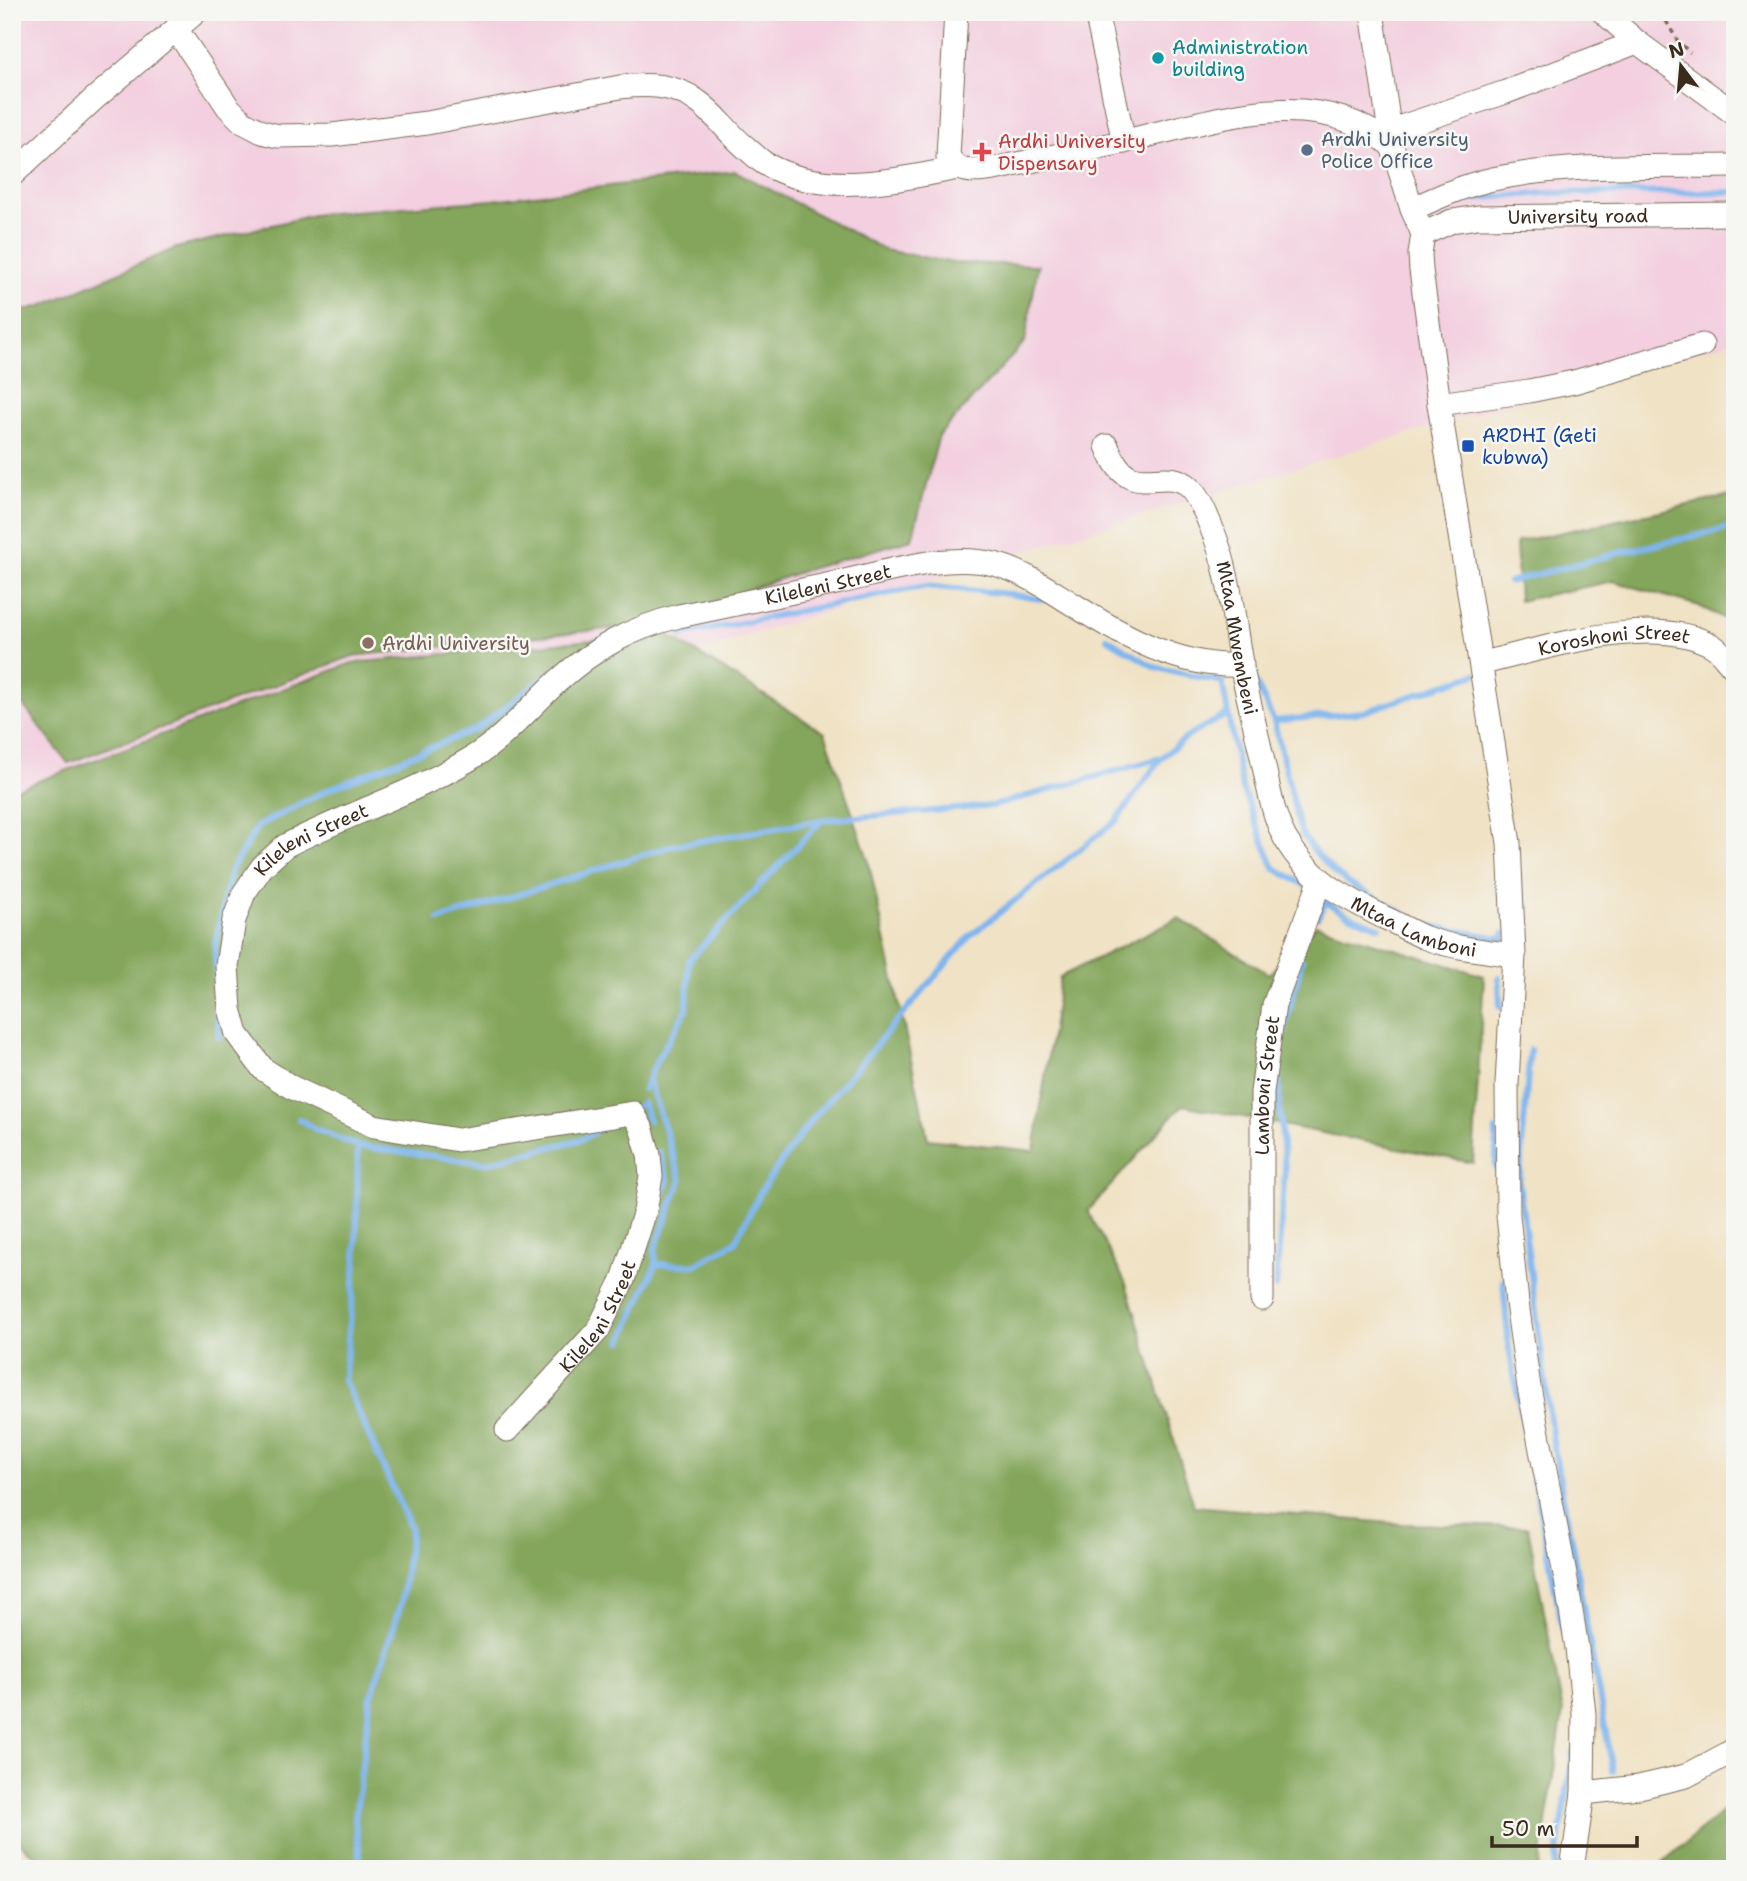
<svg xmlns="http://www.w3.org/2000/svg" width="1747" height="1881" font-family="'Shantell Sans',sans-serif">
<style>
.built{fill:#f3cfdf}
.forest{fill:#84a65c;stroke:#60683d;stroke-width:2}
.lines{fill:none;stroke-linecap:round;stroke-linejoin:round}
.stream{stroke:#7fb5ee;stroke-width:6}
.minor-casing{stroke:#7a6a58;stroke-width:25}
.path{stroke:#7a6a58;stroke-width:3.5;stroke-dasharray:5 5;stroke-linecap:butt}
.minor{stroke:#fff;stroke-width:23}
.culture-dot{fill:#0f9aa8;stroke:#f6f6f2;stroke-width:2.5}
.service-dot{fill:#5c6f8a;stroke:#f6f6f2;stroke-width:2.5}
.health-dot{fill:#e0444e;stroke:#f6f6f2;stroke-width:2.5}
.transit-dot{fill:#1a4fb4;stroke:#f6f6f2;stroke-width:2.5}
.education-dot{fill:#8d6e63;stroke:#f6f6f2;stroke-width:2.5}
.labels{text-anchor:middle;stroke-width:5;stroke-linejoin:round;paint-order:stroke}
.culture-label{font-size:19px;fill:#0d838f;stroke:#f6f6f2;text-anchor:start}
.service-label{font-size:19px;fill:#4e5e75;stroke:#f6f6f2;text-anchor:start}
.health-label{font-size:19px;fill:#be3a42;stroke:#f6f6f2;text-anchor:start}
.street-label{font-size:19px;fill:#3b2a1e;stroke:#f6f6f2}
.transit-label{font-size:19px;fill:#164399;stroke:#f6f6f2;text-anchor:start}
.education-label{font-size:19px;fill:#785e54;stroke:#f6f6f2;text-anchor:start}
</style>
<rect width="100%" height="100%" fill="#f6f6f2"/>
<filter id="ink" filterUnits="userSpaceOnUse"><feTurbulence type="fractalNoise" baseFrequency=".0143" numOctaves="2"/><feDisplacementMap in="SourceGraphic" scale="14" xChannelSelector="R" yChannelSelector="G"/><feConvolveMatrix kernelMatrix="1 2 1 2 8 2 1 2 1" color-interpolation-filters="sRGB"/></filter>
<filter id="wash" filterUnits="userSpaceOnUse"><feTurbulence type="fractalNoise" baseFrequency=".00686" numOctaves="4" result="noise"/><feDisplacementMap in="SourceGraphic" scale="28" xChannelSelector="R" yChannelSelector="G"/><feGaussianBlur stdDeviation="1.57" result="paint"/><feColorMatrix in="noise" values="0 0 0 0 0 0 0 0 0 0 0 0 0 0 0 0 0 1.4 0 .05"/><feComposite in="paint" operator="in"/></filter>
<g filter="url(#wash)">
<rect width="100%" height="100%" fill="#f0e2c5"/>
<path class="built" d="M12,12H1735V341L1437,425L12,861Z"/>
<path class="forest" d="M735,171L885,250L954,263L1038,265L1025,342L939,435L912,539L809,569L645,625L353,656L68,763L12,691V314L44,305L176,248L318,214L492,200Z
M1735,495V624L1699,606L1613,581L1519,601L1516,542Z
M665,633L825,733L868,859L928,1139L1034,1151L1060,977L1178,918L1269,974L1316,925L1484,976L1473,1163L1182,1105L1088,1211L1126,1284L1194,1506L1402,1524L1528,1527L1563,1712L1539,1869H50L12,1836V791L352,663Z
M1735,1797V1869H1655L1723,1811Z"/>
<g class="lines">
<path class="stream" d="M1458,200L1547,193L1735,192
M1509,582L1619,553L1735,527
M681,635L925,586L1001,593L1047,600
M1107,638L1154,667L1222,682L1242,788L1274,868L1305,885
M1254,679L1274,721L1300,830C1309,848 1335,875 1353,886C1373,897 1393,905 1411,919
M1274,721L1364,712L1476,674
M1318,917L1325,902L1348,915L1379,927
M439,920L671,846L822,820L992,806L1161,758L1191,734L1228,714
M1432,926L1504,939V933
M1499,978L1500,1007
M219,1037L215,945L231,870L258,826L327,790L476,729L550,674
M1530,1050L1519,1184L1553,1442L1613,1771
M644,1089L657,1060L687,1009L689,960L820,822
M633,1109L643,1103L649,1121
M299,1119L315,1129L358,1146L486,1163L583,1139L602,1127
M358,1146L356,1263L344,1380L411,1529L401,1603L370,1701L355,1820L362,1869
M659,1152L668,1180L659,1202
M1496,1168V1130
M656,1264L695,1265L735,1242L761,1191L809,1123L971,935L1116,821L1161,758
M1503,1280L1509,1349L1563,1631
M1276,1287L1285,1170L1279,1101V1050L1302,960
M622,1341L656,1264L655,1249L681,1180L649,1080
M1555,1869L1573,1753"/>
</g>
</g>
<g filter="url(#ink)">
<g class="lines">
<defs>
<g id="minor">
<path d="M956,12L948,157C951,160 955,166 959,168C975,176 1010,165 1027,162C1060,154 1094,149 1126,141C1213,121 1315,81 1392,146"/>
<path d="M1096,12L1124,142"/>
<path d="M1372,12L1392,146L1412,209L1423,234L1420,254L1421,270L1439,404L1509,843L1514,955L1507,1084L1508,1215L1517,1303L1529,1387L1566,1580L1577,1648L1584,1714L1583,1793L1572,1869"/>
<path d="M1603,12L1637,42L1735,114"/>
<path d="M176,29L228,107L243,122L262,132L278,136L332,135L427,123L620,87C648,84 674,84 697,101C715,113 727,132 744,146C750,151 757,158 764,163C822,198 896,180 958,168"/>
<path d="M1389,131L1506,92L1637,42"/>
<path d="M12,175L94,99L196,12"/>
<path d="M1412,209C1438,197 1465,185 1493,179C1569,163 1657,167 1735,166"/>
<path id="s1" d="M1423,234L1452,221L1478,217L1735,214"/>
<path d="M1439,404L1529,391L1574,382L1702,345"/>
<path id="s2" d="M1107,446C1130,506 1161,463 1189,487C1199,497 1207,516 1212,529C1230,572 1233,618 1241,663C1247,695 1255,726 1262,757C1268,784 1272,814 1285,838C1307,878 1344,897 1383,917C1397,923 1411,932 1426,938C1452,948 1486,951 1514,955"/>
<path id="s3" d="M1482,663C1544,649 1654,612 1713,646C1721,651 1728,662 1735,669"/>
<path id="s4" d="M1262,1299V1092L1274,1005L1320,881"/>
<path id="s5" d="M507,1430L598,1330L623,1280L645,1211L651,1176L649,1155L641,1127L633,1113L458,1140L374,1126L291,1087L263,1069L237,1034L230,1009L227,966L234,920L244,893L262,867L285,846C345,815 412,794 470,759C504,739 529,708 558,681C594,648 632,628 679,616C731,605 784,594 836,583C883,573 946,552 994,564C1023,571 1048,589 1074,605C1124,637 1181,668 1242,665"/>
<path d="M1583,1793L1639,1787L1686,1776L1729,1753L1735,1748"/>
</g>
</defs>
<use href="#minor" class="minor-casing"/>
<path class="path" d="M1661,12L1677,40L1690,53"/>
<use href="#minor" class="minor"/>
</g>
</g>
<circle class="culture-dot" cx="1158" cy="58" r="7"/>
<circle class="service-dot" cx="1307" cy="150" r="7"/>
<path class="health-dot" d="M978.5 141.5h7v7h7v7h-7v7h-7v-7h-7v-7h7z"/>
<rect class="transit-dot" x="1461" y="439" width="14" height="14" rx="3.5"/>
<circle class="education-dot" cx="368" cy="643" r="7"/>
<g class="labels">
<g class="culture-label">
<text x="1172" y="54">Administration<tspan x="1172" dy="22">building</tspan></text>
</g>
<g class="service-label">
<text x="1321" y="146">Ardhi University<tspan x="1321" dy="22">Police Office</tspan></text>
</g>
<g class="health-label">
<text x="998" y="148">Ardhi University<tspan x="998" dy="22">Dispensary</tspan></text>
</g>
<g class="street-label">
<text dy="7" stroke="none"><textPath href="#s1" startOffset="158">University road</textPath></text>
<text dy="7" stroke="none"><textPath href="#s5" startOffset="1617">Kileleni Street</textPath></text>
<text dy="7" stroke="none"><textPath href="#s2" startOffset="261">Mtaa Mwembeni</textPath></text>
<text dy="7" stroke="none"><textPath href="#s3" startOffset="135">Koroshoni Street</textPath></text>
<text dy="7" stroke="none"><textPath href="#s5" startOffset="1029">Kileleni Street</textPath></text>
<text dy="7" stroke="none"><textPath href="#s2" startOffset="628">Mtaa Lamboni</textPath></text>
<text dy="7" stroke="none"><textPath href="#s4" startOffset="214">Lamboni Street</textPath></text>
<text dy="7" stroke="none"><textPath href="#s5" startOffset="147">Kileleni Street</textPath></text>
</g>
<g class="transit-label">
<text x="1482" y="442">ARDHI (Geti<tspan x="1482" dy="22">kubwa)</tspan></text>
</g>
<g class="education-label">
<text x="382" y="650">Ardhi University</text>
</g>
</g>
<rect width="1747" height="1881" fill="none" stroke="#f6f6f2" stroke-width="42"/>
<g transform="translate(1681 66) rotate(344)" stroke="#f6f6f2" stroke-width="5" paint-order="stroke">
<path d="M0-5L12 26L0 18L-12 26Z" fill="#3b2a1e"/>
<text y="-10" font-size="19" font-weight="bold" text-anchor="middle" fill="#3b2a1e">N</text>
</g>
<path d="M1492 1836v10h145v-10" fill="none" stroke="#3b2a1e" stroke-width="3.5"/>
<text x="1502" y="1836" font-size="21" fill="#3b2a1e" stroke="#f6f6f2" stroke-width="5" paint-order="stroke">50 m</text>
</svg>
